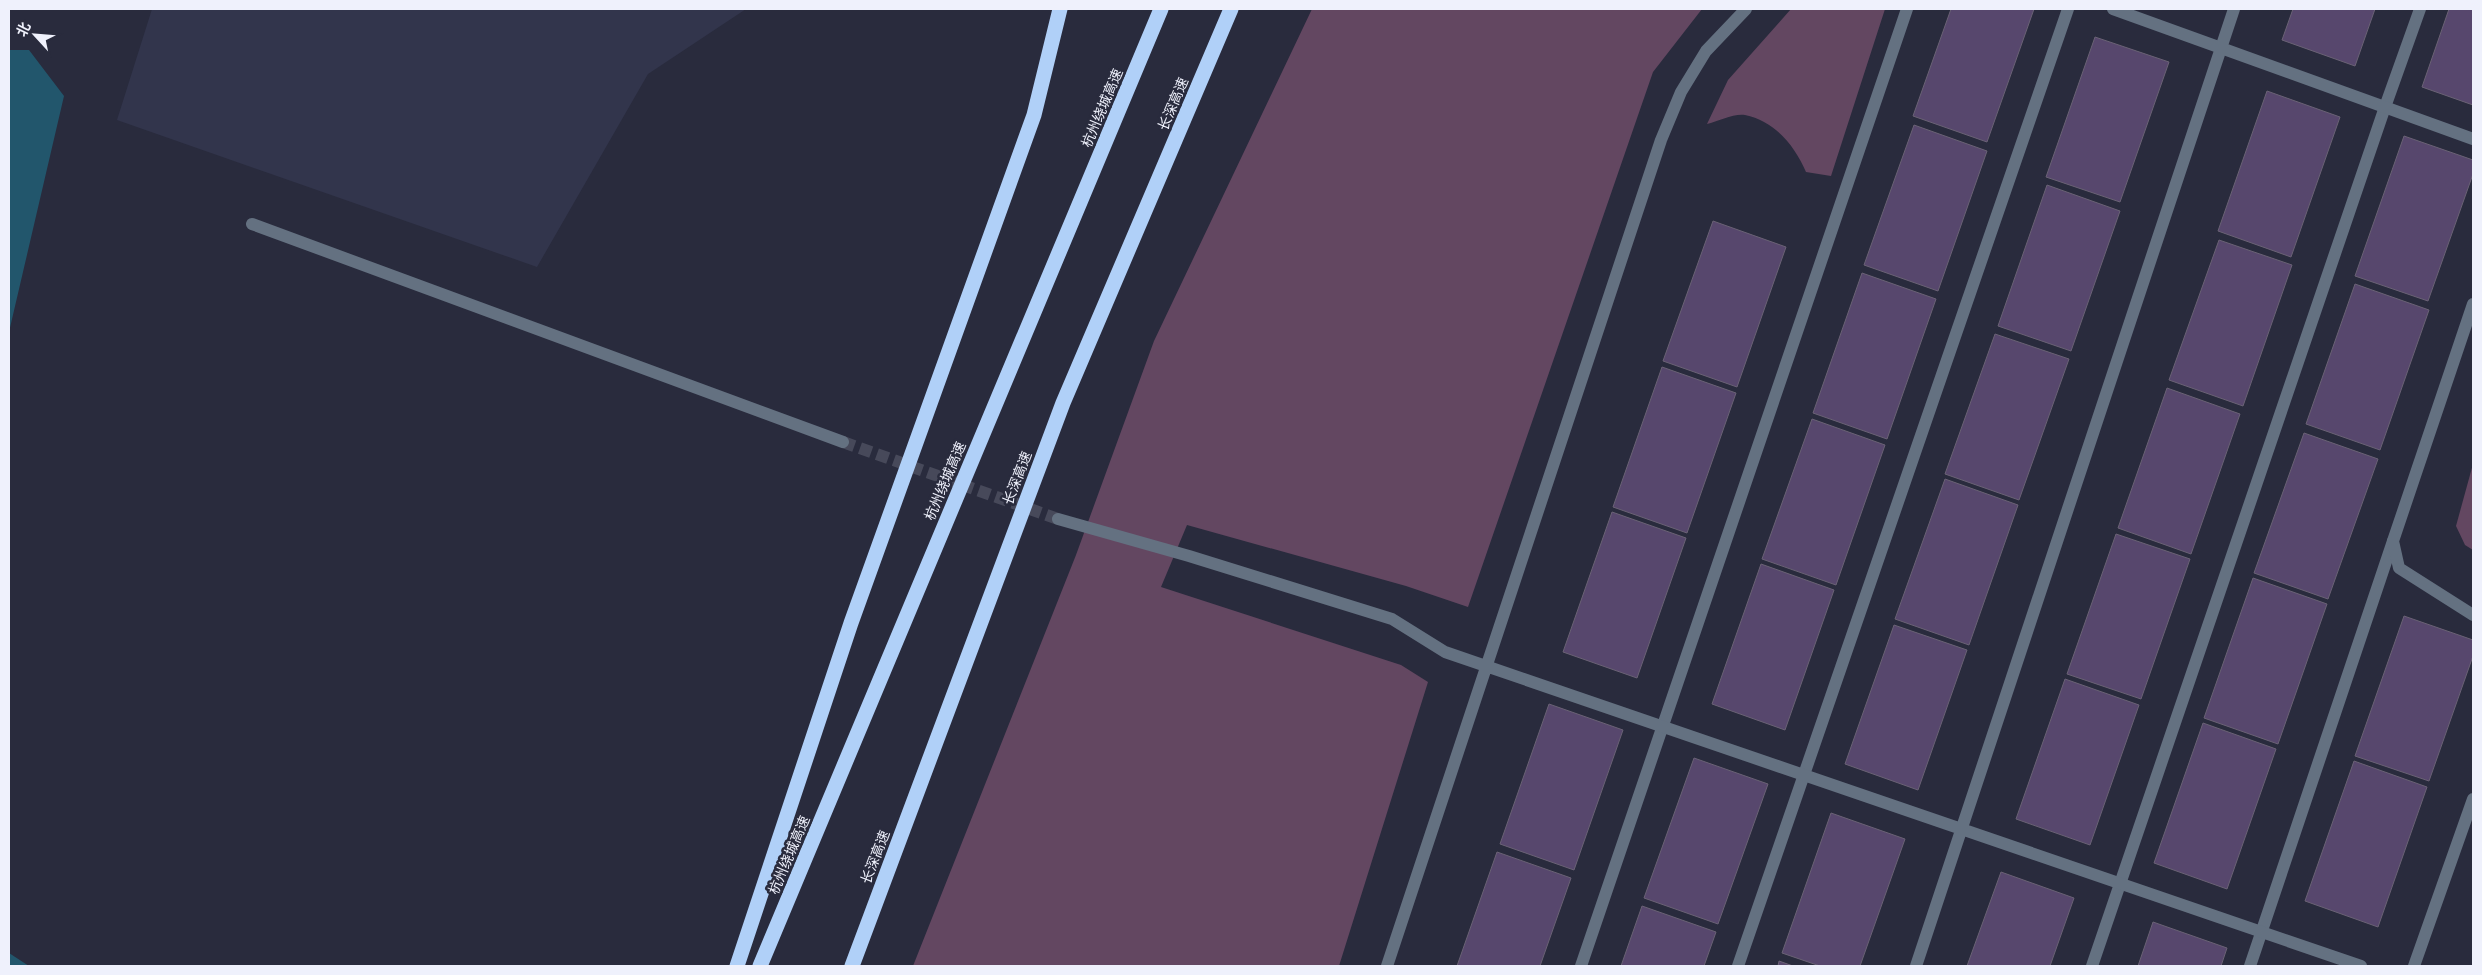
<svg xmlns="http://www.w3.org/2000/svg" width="2482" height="975" font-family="Cabin,'Noto Sans SC',sans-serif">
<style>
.built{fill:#32354c}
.green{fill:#634761}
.water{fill:#22566c}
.building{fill:#57476d;stroke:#6a6275}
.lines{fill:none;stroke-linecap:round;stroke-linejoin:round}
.minor-tunnel{stroke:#47495a;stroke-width:12;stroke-dasharray:12 6;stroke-linecap:butt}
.service{stroke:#647181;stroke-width:12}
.minor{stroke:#647181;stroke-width:12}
.motorway{stroke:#b0d0f8;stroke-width:15}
.labels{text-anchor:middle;stroke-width:5;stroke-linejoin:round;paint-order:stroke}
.street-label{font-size:14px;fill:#eff1fc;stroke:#292b3d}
</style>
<rect width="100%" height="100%" fill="#292b3d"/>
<path class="built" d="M152,9H746L648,74L537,267L117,120Z"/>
<path class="green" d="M1312,9H1702L1653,72L1468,607L1406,586L1187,525L1161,587L1401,665L1428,682L1339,966H913L1076,555L1154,341Z
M1791,9H1885L1831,176L1806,172C1795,146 1775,121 1745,115C1735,113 1718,121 1707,124L1728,80Z
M2473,464V550L2465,545L2456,526Z"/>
<path class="water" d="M9,50H29L64,96L9,332Z
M9,953L29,966H9Z"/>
<path class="building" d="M1951,9H2034L1987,142L1913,116Z
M2293,9H2375L2355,66L2282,40Z
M2449,9H2473V105L2422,87Z
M2095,37L2169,62L2120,202L2046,177Z
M2267,91L2340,117L2291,257L2218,231Z
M1914,125L1987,151L1938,291L1864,265Z
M2404,136L2473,160V174L2428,301L2355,276Z
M2047,185L2120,211L2071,351L1998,326Z
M1713,221L1786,247L1737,387L1663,361Z
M2219,240L2292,265L2243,406L2169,380Z
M1862,273L1936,299L1887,439L1813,413Z
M2355,284L2429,310L2380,450L2306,424Z
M1995,334L2069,359L2019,500L1945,474Z
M1662,367L1736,393L1687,533L1613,507Z
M2167,388L2240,414L2191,554L2118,528Z
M1812,419L1885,445L1836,585L1762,559Z
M2304,433L2378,459L2328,599L2254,573Z
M1945,479L2018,505L1969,645L1895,619Z
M1612,512L1686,538L1637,678L1563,652Z
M2116,534L2190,559L2141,699L2067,674Z
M1761,564L1834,590L1785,730L1712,704Z
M2253,578L2327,604L2278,744L2204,718Z
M2404,616L2473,640V656L2429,781L2355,756Z
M1894,625L1967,650L1918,790L1845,764Z
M2065,679L2139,705L2090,845L2016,819Z
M1549,704L1623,730L1574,870L1500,844Z
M2203,723L2276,749L2227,889L2154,863Z
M1694,758L1768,784L1718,924L1644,898Z
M2354,761L2427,787L2378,927L2305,901Z
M1831,813L1905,839L1860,966H1820L1782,953Z
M1497,852L1571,878L1540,966H1457Z
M2001,872L2074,898L2050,966H1967Z
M1642,906L1716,932L1704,966H1621Z
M2153,922L2227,948L2221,966H2138Z
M1779,961L1793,966H1778Z"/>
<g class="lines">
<path class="minor-tunnel" d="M843,442L1058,519"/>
<path class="service" d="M1581,966L1907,9
M1738,966L2068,9
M2092,966L2385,107L2420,9
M2250,966L2393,541"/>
<path class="minor" d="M2113,9L2473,139
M252,224L843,442
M2473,304L2393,541L2399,568L2473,615
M1058,519L1189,556L1392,619L1445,652L2361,966
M1387,966L1661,140L1681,92L1706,51L1746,9
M1916,966L2234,9
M2414,966L2473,799"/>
<path class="motorway" d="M737,966L851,623L1034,115L1060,9
M760,966L1161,9
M852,966L1063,403L1231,9"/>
</g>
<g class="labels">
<g class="street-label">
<text transform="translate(1173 104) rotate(-67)" y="5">长深高速</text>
<text transform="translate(1102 108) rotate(-67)" y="5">杭州绕城高速</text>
<text transform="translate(1017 478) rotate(-69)" y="5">长深高速</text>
<text transform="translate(945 481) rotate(-67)" y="5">杭州绕城高速</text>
<text transform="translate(789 855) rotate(-67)" y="5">杭州绕城高速</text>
<text transform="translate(875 857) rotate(-69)" y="5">长深高速</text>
</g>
</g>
<rect width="2482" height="975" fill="none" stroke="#eff1fc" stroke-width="20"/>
<g transform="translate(35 35) rotate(296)" stroke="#292b3d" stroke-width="4" paint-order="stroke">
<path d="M0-4L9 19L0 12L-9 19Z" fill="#eff1fc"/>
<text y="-8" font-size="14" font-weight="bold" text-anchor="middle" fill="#eff1fc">北</text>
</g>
</svg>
